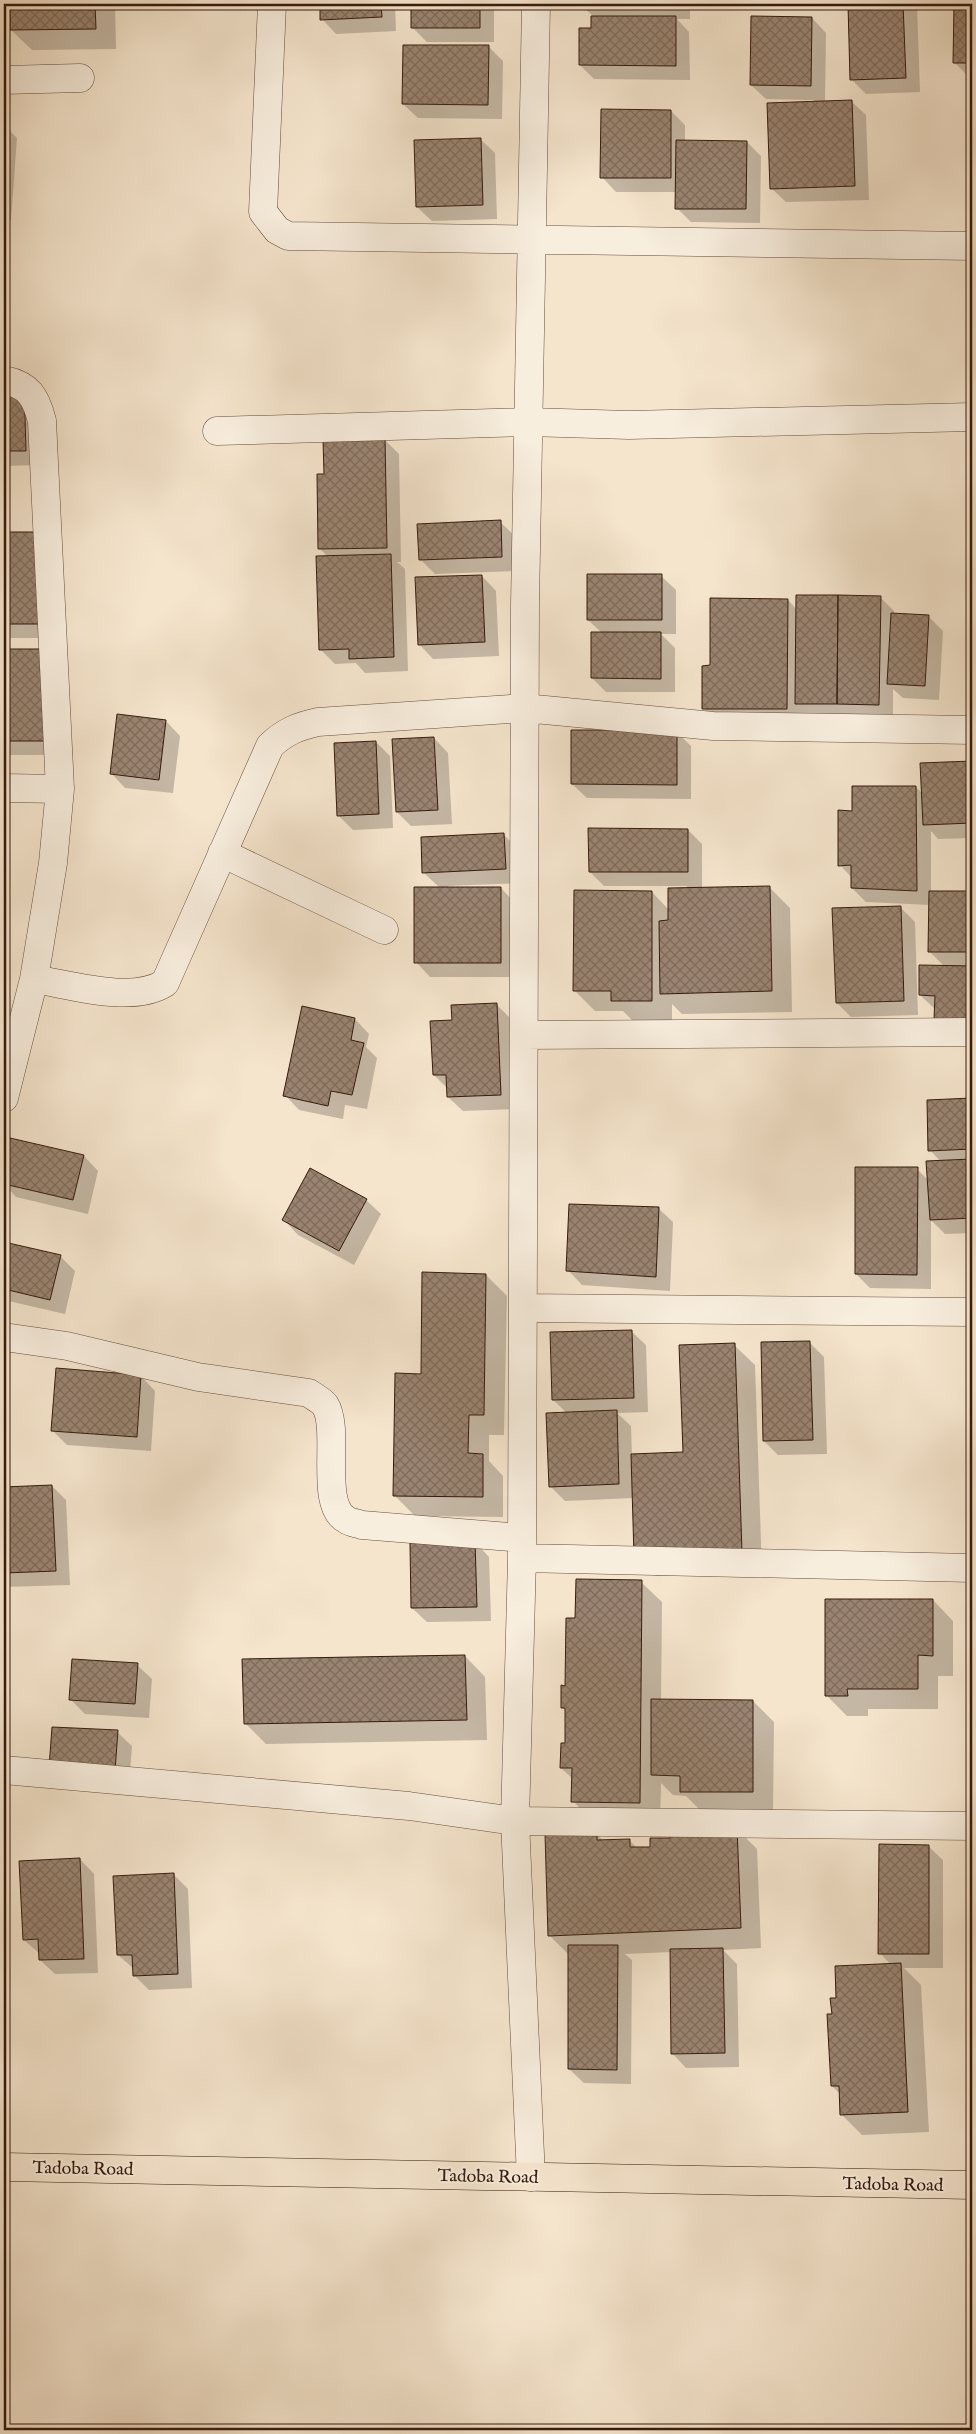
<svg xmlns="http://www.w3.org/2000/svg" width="976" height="2434" font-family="'IM FELL English',serif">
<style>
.shadow{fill:#0003}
.building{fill:url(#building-cross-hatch);stroke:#371a0d}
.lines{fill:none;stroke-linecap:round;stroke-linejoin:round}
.minor-casing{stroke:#664d3d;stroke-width:29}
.primary-casing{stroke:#371a0d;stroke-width:29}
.minor{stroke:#f8eede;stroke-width:28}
.primary{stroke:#f5e5cd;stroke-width:28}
.labels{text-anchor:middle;stroke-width:4;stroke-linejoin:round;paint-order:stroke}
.street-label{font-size:18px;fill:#371a0d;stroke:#f8eede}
</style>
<defs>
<pattern id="building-cross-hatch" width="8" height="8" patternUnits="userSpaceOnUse" patternTransform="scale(1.25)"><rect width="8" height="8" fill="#9a8471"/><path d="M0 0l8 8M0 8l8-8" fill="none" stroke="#7e6b5b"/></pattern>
</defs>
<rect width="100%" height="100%" fill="#f5e5cd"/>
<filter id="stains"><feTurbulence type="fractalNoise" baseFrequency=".004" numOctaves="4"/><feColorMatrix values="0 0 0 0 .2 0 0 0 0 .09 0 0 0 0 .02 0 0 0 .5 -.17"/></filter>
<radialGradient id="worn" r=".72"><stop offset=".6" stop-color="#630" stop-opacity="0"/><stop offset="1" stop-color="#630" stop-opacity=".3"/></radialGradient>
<path class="shadow" d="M11,4H115L116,49L32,50L11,30Z
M321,4H395L396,31L336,34L322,19Z
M412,4H516V8H494V42H427L412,27Z
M584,4H690V19H677L689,32L690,80L594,79L580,65L592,29V15L584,8Z
M849,4H917L920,92L866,94L852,80Z
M955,4H972V77H969L954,62Z
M812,18L826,33L825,102L851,101L866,115L869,200L786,202L771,188L814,100L766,99L751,85Z
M489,47L503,61L502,119L418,118L403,104Z
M671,111L685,125V141L747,142L761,156L760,223L691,222L677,208V192H616L602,177Z
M4,125L17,138L11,220H4Z
M480,139L495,153L497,219L432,221L417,207Z
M4,384L23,385L39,465L4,466Z
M385,440L399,454L401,562H397L405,569L408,671L365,673L356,663L335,664L320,649L328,557L320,549Z
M500,522L515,536L516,571L435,574L421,560Z
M4,533H45L59,638H4Z
M482,576L496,591L499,656L433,659L419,644Z
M661,576L676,590V634H661L675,648V692H606L592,678L602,633L588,620Z
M880,597L894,611V615L928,616L943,631L939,700L903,698L893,689V719L724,729L703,708L711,666L788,600L797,610Z
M4,650H51L65,755H4Z
M166,721L180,736L173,793L125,788L111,773Z
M676,731L691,746V799L587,798L572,784Z
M434,738L448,753L452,824L411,826L397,812Z
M376,742L390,756L393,828L353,830L338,815Z
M972,762V838L938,839L931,831V892L972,893V1034L935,1009L920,995L944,966L929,951L930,905L866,902L852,888V878L840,865L853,812L916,787L923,794L922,764Z
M688,830L702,844V888L769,887L790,908L792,1012L682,1014L672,1004V1022L633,1021L623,1011H595L574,990L652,892L669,910L687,889V886H604L590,872Z
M503,834L518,849L519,883L448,886V888H501L515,903V977H430L416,962L440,888L423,872Z
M900,907L915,922L918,1015L851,1017L837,1003Z
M497,1005L511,1019L515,1109L463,1111L448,1097V1089L434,1075L453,1022Z
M4,1015L7,1018V1065H4Z
M355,1019L369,1034L366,1047L377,1058L367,1109L345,1105L343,1119L299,1110L285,1095Z
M972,1099V1233L945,1234L931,1220V1289L870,1288L856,1274L917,1169L928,1180L941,1162L930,1150L928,1101Z
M11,1140L84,1156L98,1171L88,1214L16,1197L4,1184V1172Z
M366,1200L381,1214L354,1265L298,1235L284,1220Z
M658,1208L673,1222L670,1291L582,1285L568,1270Z
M4,1243L60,1256L75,1271L65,1314L4,1300Z
M486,1275L507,1296L504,1435H489V1461L503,1476V1517L415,1516L394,1495L422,1375Z
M631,1331L646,1345L648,1412L617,1413L631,1426L632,1455L684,1453L734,1345L755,1365L762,1572L656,1576L635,1555L633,1498L565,1501L550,1486L567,1413L553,1400Z
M810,1343L824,1357L827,1454L778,1455L764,1441Z
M141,1376L155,1391L151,1451L67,1445L52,1430Z
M52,1486L66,1500L70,1585L4,1587V1488Z
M475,1542L489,1557L491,1621L427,1622L412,1608Z
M641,1582L662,1602L661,1701H753L774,1722L773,1812H702L686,1796L673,1795L661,1783L660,1823L593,1822L573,1801V1779L561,1768L566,1744V1711L562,1707L576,1619Z
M933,1600L953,1621V1676H938V1709H868V1716H847L826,1695Z
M465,1656L485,1677L487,1740L266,1744L245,1723Z
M137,1665L152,1679L149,1718L85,1714L70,1699Z
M117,1732L132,1746L129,1785L65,1781Z
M736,1828L757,1849L761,1948L723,1950L737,1964L739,2067L686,2068L672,2053L671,1952L625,1954L632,1960L631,2084L584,2083L569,2069V1955L549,1935L596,1834L604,1841L629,1840L637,1848H652L671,1839Z
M928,1846L943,1860V1968H904L921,1985L929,2132L862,2135L841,2114L840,2094L832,2086L833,2015L837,1999L891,1965L880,1953Z
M80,1859L94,1874L98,1973L55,1974L40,1960V1954L24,1940Z
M173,1874L188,1889L192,1988L149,1990L134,1975V1969L118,1955Z"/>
<path class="building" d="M10,4H95L96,29L10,30Z
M320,4H381L382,17L320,20Z
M411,4H480V28H411Z
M583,4H676V5L583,8Z
M848,4H903L906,78L850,80Z
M954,4H972V63H953Z
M591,16H676V66L579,65V28H591Z
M751,16L812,17L811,86L750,85Z
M403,45H489L488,105L402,104Z
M852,100L855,186L770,189L767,103Z
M601,109L671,110V178H600Z
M481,138L483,205L416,207L414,140Z
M676,140L747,141L746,209H675Z
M4,382L24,384L26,451H4Z
M385,438L387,548L318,549L317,474H324L323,440Z
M501,520L502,557L419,560L417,524Z
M4,532H45V624H4Z
M391,554L394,657L349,659V649L319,650L316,556Z
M587,574H662V620H587Z
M482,575L485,642L418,645L415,577Z
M796,595H838L837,704H795Z
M838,595L881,596L879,705L837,704Z
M710,598L788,599L787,709H702V666L710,665Z
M891,613L929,615L925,686L887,684Z
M591,632H661V679L591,678Z
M4,649H52L51,741H4Z
M117,714L166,720L159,780L110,774Z
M571,730H677V785L571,784Z
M434,737L438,810L396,812L392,739Z
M376,741L379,814L337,816L334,743Z
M972,761V823L923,825L920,763Z
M852,786H916L917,891L851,888V865L838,866V810L852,811Z
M588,828L688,829V872H589Z
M504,833L506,869L422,873L421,837Z
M770,886L772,991L660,994L659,921L668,920V888Z
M414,887H501V963H414Z
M574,890L652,891V1001H611V991H573Z
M929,891H972V952H928Z
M901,906L904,1001L836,1003L832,908Z
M919,965L972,966V1020H934L935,996L919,995Z
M497,1003L501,1095L447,1097L446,1075H433L430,1021L452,1020L451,1005Z
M302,1006L355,1018L351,1040L364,1043L352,1095L331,1091L328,1106L283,1096Z
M972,1098V1149L928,1151L927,1100Z
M10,1138L84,1155L73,1200L4,1184V1167Z
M972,1159V1218L930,1220L926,1161Z
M855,1167H918L917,1275L855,1274Z
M310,1168L367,1199L339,1251L282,1220Z
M569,1204L659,1207L656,1277L566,1271Z
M4,1242L61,1255L50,1300L4,1289Z
M422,1272L486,1274L484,1415H469L468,1453L483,1454V1497L393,1496L395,1373L421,1374Z
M632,1330L634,1398L552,1400L550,1332Z
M810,1341L813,1440L763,1441L761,1342Z
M735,1343L742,1552L634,1556L631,1454L683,1452L679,1345Z
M56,1368L141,1375L137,1437L51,1431Z
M617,1410L619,1484L549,1487L546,1413Z
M52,1485L56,1571L4,1573V1487Z
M475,1541L477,1607L411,1608L410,1543Z
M576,1579L642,1580L640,1803L571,1802L572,1768H560L561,1743H565V1708H561V1685L565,1686L566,1618H575Z
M825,1599H933V1656L918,1655V1689H847L848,1696H825Z
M465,1655L467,1720L244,1724L242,1659Z
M72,1659L138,1663L135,1704L69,1700Z
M651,1699L753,1700V1792H680V1776L651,1775Z
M52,1727L118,1730L115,1771L49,1767Z
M737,1827L741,1928L548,1936L545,1834L597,1832V1840L630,1839V1847H650V1838H670V1829Z
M879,1844L929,1845V1954H878Z
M80,1858L84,1959L39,1960L38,1939L23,1940L19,1861Z
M174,1873L178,1974L133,1976L132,1955H117L113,1876Z
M568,1945H618L617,2070L568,2069Z
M723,1948L725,2053L671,2054L670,1949Z
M901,1963L908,2112L840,2115L839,2086H831L827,2014H832L830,1998H836L835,1966Z"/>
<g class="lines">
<defs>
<path id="minor" d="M272,4L263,212L277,230L288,236L972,246
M536,4L525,605L522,1558L515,1821L972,1826
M4,80L80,78
M4,380C29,385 36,397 42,421L60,789L53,863L34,979L4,1098
M217,431L528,422L629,425L972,417
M4,788L60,789
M222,853L384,930
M34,979C72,985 132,1004 165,983L270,746C284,732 299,726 318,722L524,708L713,726L972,730
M524,1035L972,1032
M523,1308L972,1312
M4,1337L67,1346L198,1377L309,1393C314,1397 321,1400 325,1405C341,1430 318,1506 347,1520C351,1523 357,1523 362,1525L522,1538
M522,1558L972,1568
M4,1770L409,1806L515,1821L531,2177"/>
<path id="primary" d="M4,2167L972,2185"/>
</defs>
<use href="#minor" class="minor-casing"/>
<use href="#primary" class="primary-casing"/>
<use href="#minor" class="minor"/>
<use href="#primary" class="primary"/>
</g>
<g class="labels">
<g class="street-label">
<text transform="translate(83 2168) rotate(1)" y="6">Tadoba Road</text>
<text transform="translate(488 2176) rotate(1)" y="6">Tadoba Road</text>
<text transform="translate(893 2184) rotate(1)" y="6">Tadoba Road</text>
</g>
</g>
<rect width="976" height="2434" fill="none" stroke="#f5e5cd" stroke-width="20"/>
<rect x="5" y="5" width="966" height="2424" fill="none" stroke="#371a0d" stroke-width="2.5"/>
<rect x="10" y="10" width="956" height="2414" fill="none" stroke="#371a0d"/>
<rect width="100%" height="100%" filter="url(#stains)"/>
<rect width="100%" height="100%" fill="url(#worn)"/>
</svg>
